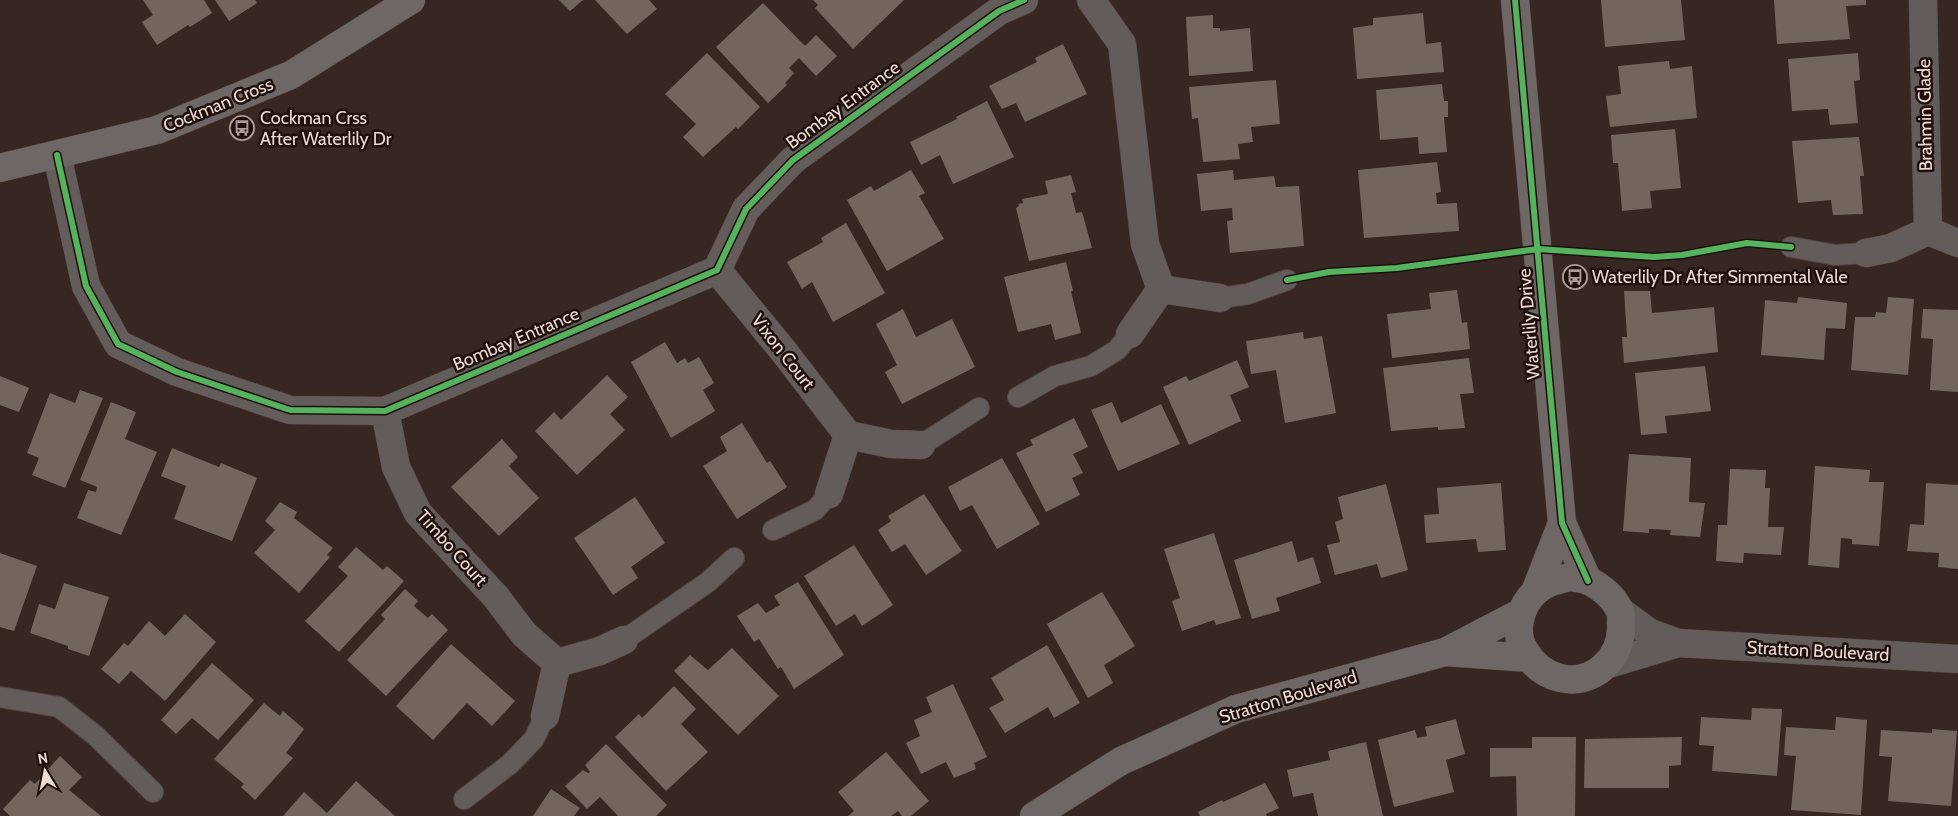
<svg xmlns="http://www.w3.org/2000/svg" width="1958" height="816" font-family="Cabin,sans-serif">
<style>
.building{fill:#72655e}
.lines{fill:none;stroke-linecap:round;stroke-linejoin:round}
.lane-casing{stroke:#534440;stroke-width:22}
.street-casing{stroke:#534440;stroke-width:29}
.secondary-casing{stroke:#534440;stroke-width:29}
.lane{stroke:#635c5b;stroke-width:20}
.street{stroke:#635c5b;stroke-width:28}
.secondary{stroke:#6f6766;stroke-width:28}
.cycleway-casing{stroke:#1d100c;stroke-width:9}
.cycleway{stroke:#56b35d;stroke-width:6}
.labels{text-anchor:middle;stroke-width:5;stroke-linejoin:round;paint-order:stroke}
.street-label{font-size:18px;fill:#eedad3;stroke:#1d100c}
.poi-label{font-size:18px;fill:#eedad3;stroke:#1d100c;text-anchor:start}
</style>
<rect width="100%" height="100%" fill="#372722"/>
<path class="building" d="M143,0H204L212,13L190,27L188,25L157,45L142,22L153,15Z
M215,0H255L257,3L229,21Z
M559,0H583L570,11Z
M595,0H649L657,9L627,34Z
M813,0H904L853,49L815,8L818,5Z
M1601,0H1681L1685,40L1605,47Z
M1774,0H1866V5L1846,6L1850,39L1777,44Z
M763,3L805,46L816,35L837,56L816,76L799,58L789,68L794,73L785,83L787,85L768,103L716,47Z
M1423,13L1426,44L1441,42L1444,72L1357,79L1353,28L1373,25V18Z
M1213,15V28H1220V31L1250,28L1253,71L1189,76L1186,17Z
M1063,44L1087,94L1025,122L1016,103L1002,109L989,86L1037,62L1035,58Z
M707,53L760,107L738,129L736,127L703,157L683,137L696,124L665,94Z
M1858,53L1860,80L1854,81L1858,123L1830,125L1828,109L1792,111L1788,59Z
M1669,61L1670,69L1692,66L1697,118L1610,127L1606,96L1621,94L1618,66Z
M1276,80L1280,124L1251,127L1253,142L1238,144L1240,159L1203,162L1198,118L1192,119L1189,87Z
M1442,84L1444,101H1448V117H1444L1447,152L1419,154L1418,137L1380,140L1376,90Z
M987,101L1014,157L953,184L940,155L921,165L910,142L957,119L956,117Z
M1675,129L1681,188L1650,191L1652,208L1622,211L1618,163H1613L1611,135Z
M1859,137L1864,176H1860L1863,214L1833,215L1831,200L1798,203L1792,141Z
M1437,162L1441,192L1436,193L1437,204L1457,203L1459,231L1364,238L1358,170Z
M911,170L925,193L919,196L944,239L887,271L847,200L871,186L874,191Z
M1233,170L1234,180L1274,176L1276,187L1299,186L1304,246L1230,253L1227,221L1233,220L1232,208L1201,211L1197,174Z
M1071,175L1076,192L1071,193L1076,213L1082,212L1092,248L1029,261L1016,208L1019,206L1018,204L1023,203L1022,199L1048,194L1045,181Z
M846,223L885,293L833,322L812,282L802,289L787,262L823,242L821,238Z
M1066,262L1073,291H1071L1081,333L1055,340L1051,324L1018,332L1004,277Z
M1457,290L1462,323L1467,322L1470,349L1392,358L1387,314L1431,309L1429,293Z
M1624,291H1650L1652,313L1714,307L1718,352L1624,363L1622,337H1627Z
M1798,297L1847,303L1845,329L1826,328L1824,360L1761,355L1765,300L1797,303Z
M1888,297L1914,299L1908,375L1851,370L1855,317H1875L1876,312L1886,313Z
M903,309L916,337L952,319L975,367L902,404L885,372L897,365L876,324Z
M1923,309L1958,310V392L1930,390L1933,339L1921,338Z
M1303,332L1304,339L1322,336L1336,413L1285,423L1276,370L1251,374L1246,341Z
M665,342L677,363L685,358L688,363L699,357L714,383L703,390L715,411L671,438L631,362Z
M1469,358L1474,393L1460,394L1465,428L1438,430V427L1391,431L1383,368Z
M1237,360L1249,387L1230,395L1241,421L1189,445L1163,387L1186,376L1189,381Z
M1705,366L1711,411L1665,416L1667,433L1641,435L1635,373Z
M607,375L628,397L610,414L625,430L577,475L535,431L554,412L561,420Z
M0,376L29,388L19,412L0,405Z
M80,390L103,398L65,488L32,475L39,458L27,453L50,393L75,403Z
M111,402L136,412L125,439L157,452L121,535L77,518L88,490L96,492L97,487L80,480Z
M1112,402L1121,423L1161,404L1180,444L1118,471L1091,410Z
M1074,418L1088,447L1073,454L1083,473L1072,478L1080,495L1046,512L1016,453L1033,445L1030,440Z
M742,423L767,463L770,461L787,487L737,519L703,466L727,451L720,437Z
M502,439L518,457L509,466L539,498L499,536L451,487Z
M172,448L219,467L221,463L257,478L232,541L174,519L186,486L161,476Z
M1629,454L1691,458L1689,502L1705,503L1700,537L1670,535L1671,530L1649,529V533L1623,531Z
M1002,458L1040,524L997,549L972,505L960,511L948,487Z
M1815,466L1870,470L1869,482H1884L1879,546L1852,544V539L1841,538L1839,568L1808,565Z
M1730,469L1766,470L1765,488H1770L1768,527H1784L1781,555L1744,553L1743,563L1716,561L1718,525H1727Z
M1501,483L1506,550L1478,552L1476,539L1426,543L1424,515L1439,514L1437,488Z
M1926,483L1958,485V569L1938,567L1939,553L1907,551L1910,524L1924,525Z
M1386,484L1408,570L1381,578L1377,564L1335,575L1327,545L1340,542L1335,522L1343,519L1338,497Z
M924,494L962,551L926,575L905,544L892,552L878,530L891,521L888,516Z
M635,497L665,543L631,567L638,578L613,595L574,538Z
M280,502L297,512L294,518L333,548L327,555L330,557L299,593L254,553L275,530L265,521Z
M1214,533L1241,618L1216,625L1214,620L1182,631L1172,601L1180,598L1164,549Z
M1292,541L1298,562L1313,557L1321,583L1276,598L1280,611L1252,619L1234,560Z
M854,545L893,605L862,626L855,614L836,626L804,576Z
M356,547L383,570L387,566L404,581L339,652L305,621L348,576L338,567Z
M0,553L37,566L14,631L0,627Z
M798,582L844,655L794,689L781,667L778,669L759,639L754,642L737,616L758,603L766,613L780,605L774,596Z
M64,583L109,597L89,656L68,649V646L30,633L39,604L55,609Z
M405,589L418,601L414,606L428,618L432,614L448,630L386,696L347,660L385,619L381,615Z
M1102,592L1135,646L1104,665L1113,683L1088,698L1047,624Z
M185,614L216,642L165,701L131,671L119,684L101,669L124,643L128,646L149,621L165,636Z
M451,644L515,701L492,726L467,703L433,740L396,706Z
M1047,645L1080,703L1054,718L1048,707L1005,733L989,708L1004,700L991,678Z
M732,648L779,696L738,735L674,671L690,655L708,670Z
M212,663L254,700L218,740L192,718L176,734L161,720Z
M953,684L987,757L974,763L976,769L954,778L946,762L921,774L906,743L920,736L914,720L932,712L926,697Z
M674,686L696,709L681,724L708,752L666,791L615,737L639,714L642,718Z
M264,703L280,716L283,711L304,729L286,753L293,758L255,800L241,787L244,784L214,759Z
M1752,708L1782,709L1777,776L1712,771L1714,746L1699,745L1701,717L1751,720Z
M1836,717L1867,720L1861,815L1791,810L1796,756L1784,755L1786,727L1835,730Z
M1456,719L1465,754L1446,760L1454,792L1394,807L1378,740L1415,730L1417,738L1427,736L1425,727Z
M1932,729L1957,731L1951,806L1888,801L1892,757L1879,756L1881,730L1932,733Z
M1532,737H1576L1575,816H1517L1516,776L1490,777V748H1532Z
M1682,737L1681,765L1669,766V788H1584L1585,739Z
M1366,742L1383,816H1318L1313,793L1293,797L1287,770L1330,760L1328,751Z
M606,744L667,805L656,816H618L600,797L587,809L565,786L583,770L588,773L590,772L585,765Z
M886,752L929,801L911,816H902L898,811L891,816H848L854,811L838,792Z
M60,756L82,777L69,790L101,816H10L3,809L30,780L35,784Z
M356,781L395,816H283L304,792L327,813Z
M1265,783L1279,808L1266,814L1267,816H1200L1198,812L1222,800L1223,802Z
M551,789L580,808L574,816H533Z"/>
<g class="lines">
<defs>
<path id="lane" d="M1791,247L1835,255L1866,253
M1220,298L1248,294L1287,280
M1018,397L1055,376L1091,366L1117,350L1130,334
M921,445L979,408
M773,530L815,510L829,494
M624,640L708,582L734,558
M0,697L59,707L96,736L153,792
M464,799L510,764L534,739L545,716"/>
<path id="street" d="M1091,0L1122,44L1145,244L1161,289
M1923,0L1928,231
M57,155L86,286L118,344L177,372L290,410L385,411L717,270L746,209L793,160L999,11L1024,0
M1866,253L1891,248L1928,231L1958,243
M717,270L785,353L848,435L891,444L921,445
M1130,334L1161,289L1220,298
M385,411L396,467L418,513L496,597L524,634L557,663
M829,494L848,435
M1620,611L1650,633L1678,643L1958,659
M557,663L600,651L624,640
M1608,664L1678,643
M545,716L557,663"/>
<path id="secondary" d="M1515,0L1562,523L1588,581
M0,168L157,130L291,75L411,0
M1570,577C1576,578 1584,579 1589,581C1601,587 1613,597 1619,609C1622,613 1621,619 1621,624C1623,658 1593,686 1560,678C1544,674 1533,665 1525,651C1513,633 1520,606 1535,592C1545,582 1558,580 1570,577Z
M1535,592L1562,523
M1445,652L1529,658
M1034,816L1121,761L1236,709L1445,652L1522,612"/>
</defs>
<use href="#lane" class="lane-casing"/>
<use href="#street" class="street-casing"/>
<use href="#secondary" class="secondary-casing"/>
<use href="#lane" class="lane"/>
<use href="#street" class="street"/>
<use href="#secondary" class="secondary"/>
<defs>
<path id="cycleway" d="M1515,0L1562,523L1588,581
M57,155L86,286L118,344L177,372L290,410L385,411L717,270L746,209L793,160L999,11L1024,0
M1287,280L1329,272L1397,268L1538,249L1654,257L1682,255L1747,243L1791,247"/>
</defs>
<use href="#cycleway" class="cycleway-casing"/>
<use href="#cycleway" class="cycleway"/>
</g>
<defs>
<symbol id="bus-ring" viewBox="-11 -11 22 22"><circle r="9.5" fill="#1d100c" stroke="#ae9b95" stroke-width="1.5"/><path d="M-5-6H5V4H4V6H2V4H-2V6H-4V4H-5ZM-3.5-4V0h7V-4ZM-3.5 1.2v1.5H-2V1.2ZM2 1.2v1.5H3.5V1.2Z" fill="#ae9b95"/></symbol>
</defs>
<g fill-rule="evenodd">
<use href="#bus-ring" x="228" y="114" width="28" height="28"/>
<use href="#bus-ring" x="1561" y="263" width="28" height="28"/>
</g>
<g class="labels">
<g class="street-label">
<text transform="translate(218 105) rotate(-22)" y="6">Cockman Cross</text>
<text transform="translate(843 105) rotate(-36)" y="6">Bombay Entrance</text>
<text transform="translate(1925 115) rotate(-91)" y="6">Brahmin Glade</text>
<text transform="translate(1529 324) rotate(-95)" y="6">Waterlily Drive</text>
<text transform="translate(516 339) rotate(-23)" y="6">Bombay Entrance</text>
<text transform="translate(783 352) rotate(52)" y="6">Vixon Court</text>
<text transform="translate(452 548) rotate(48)" y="6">Timbo Court</text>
<text transform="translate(1818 651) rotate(3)" y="6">Stratton Boulevard</text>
<text transform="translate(1288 697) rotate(-17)" y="6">Stratton Boulevard</text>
</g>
<g class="poi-label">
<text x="260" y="124">Cockman Crss<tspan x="260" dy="21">After Waterlily Dr</tspan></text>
<text x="1592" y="283">Waterlily Dr After Simmental Vale</text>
</g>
</g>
<g transform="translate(45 771) rotate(350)" stroke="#1d100c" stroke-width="4" paint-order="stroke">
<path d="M0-4L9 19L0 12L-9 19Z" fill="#eedad3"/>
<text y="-8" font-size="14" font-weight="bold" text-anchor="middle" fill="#eedad3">N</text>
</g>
</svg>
